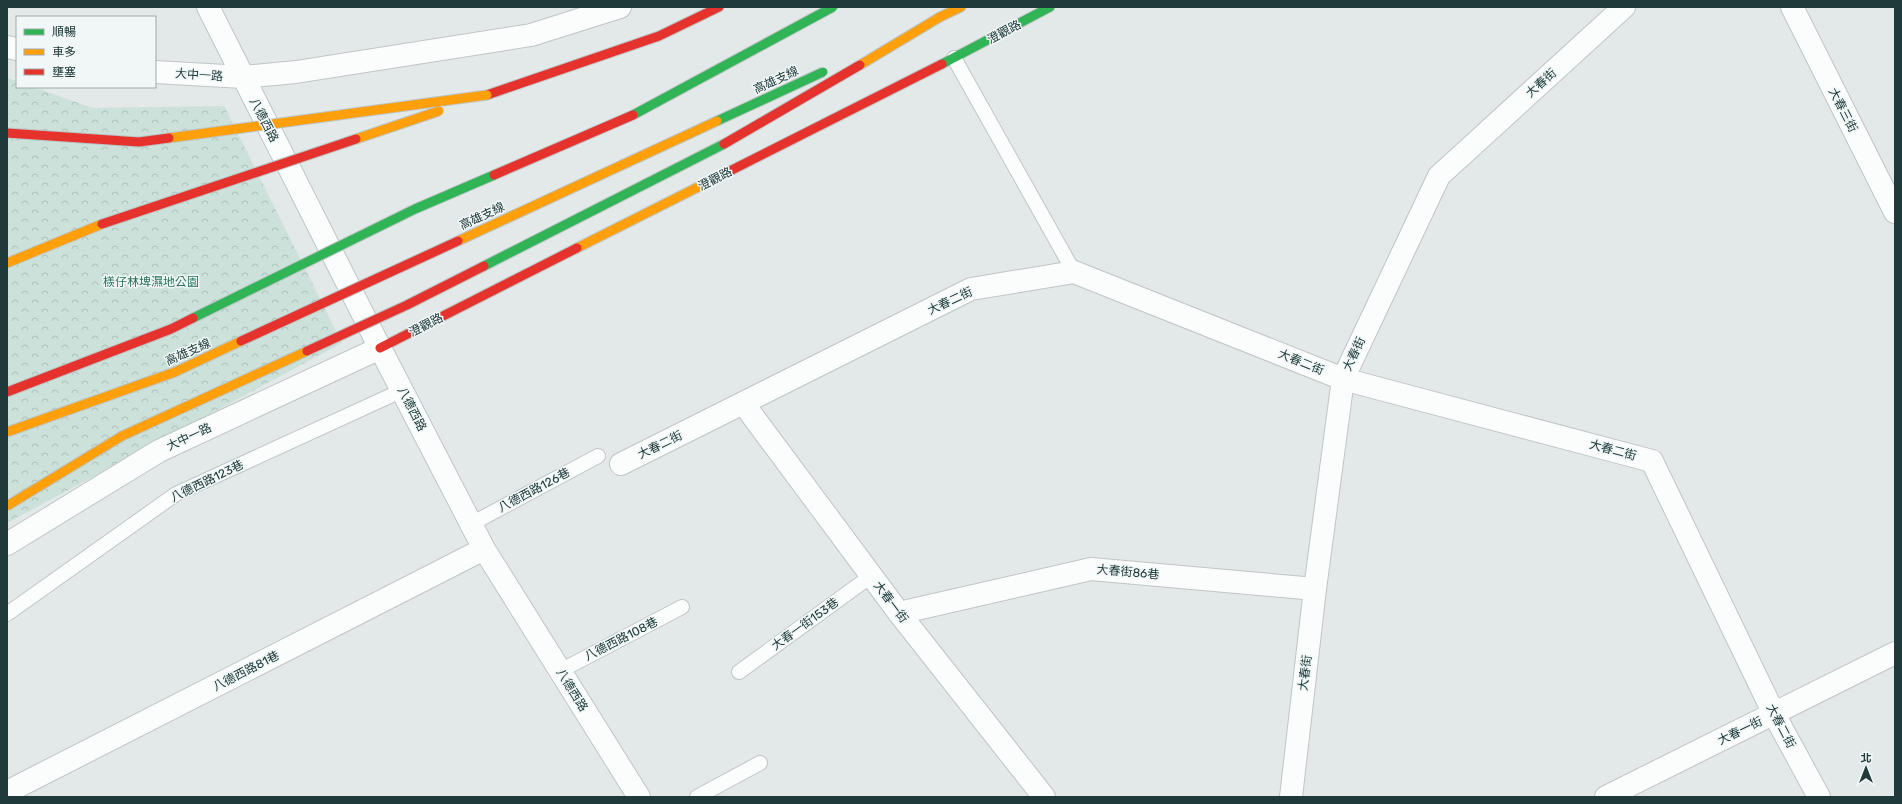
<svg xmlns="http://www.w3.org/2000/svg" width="1902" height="804" font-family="Rubik,'Noto Sans TC',sans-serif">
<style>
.park{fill:url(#park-crowns)}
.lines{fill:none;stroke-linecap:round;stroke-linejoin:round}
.lane-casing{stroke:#c0c5c5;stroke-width:16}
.street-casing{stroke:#c0c5c5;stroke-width:24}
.fast-casing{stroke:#bec5c5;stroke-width:11}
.slow-casing{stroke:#bec5c5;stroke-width:11}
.jam-casing{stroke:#bec5c5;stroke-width:11}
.lane{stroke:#fbfcfc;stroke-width:14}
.street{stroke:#fbfcfc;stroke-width:22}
.fast{stroke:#30b455;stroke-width:9}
.slow{stroke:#ff9f0a;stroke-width:9}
.jam{stroke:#e5322d;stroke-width:9}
.fast-bridge-casing{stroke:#bbc4c5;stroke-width:11;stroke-linecap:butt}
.slow-bridge-casing{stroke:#bbc4c5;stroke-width:11;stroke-linecap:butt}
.jam-bridge-casing{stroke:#bbc4c5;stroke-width:11;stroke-linecap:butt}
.fast-bridge{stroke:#30b455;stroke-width:9}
.slow-bridge{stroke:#ff9f0a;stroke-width:9}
.jam-bridge{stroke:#e5322d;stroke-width:9}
.labels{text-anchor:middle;stroke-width:3;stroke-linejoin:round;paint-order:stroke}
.street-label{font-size:12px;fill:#203a3b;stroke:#f0f7f6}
.park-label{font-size:12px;fill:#2b725b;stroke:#f0f7f6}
</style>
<defs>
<pattern id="park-crowns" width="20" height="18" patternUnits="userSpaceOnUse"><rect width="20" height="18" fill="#cbe1d9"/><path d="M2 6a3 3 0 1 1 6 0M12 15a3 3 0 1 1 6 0" fill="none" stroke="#aec2bb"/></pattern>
</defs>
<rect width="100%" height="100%" fill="#e3e8e8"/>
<path class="park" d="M7,78L17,81V87H33L93,108L224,106L342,343L7,523Z"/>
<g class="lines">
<defs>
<path id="lane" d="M954,58L1074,272
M471,524L598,456
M7,614L176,494L403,390
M560,671L682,607
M739,672L871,576
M697,797L760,763"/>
<path id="street" d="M208,7L380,348L484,549L639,797
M1792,7L1895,212
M7,47L17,49
M155,72L243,77L296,72L531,35L620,7
M743,403L899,613L1044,797
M621,464L971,289L1074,272L1343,379L1652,461L1774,714L1819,797
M7,544L159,451L380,348
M899,613L1091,569L1315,589
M7,792L484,549
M1291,797L1315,589L1343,379L1439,176L1624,7
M1606,797L1895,653"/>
<path id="fast" d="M942,64L1050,7"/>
<path id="slow" d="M940,17L961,7
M577,248L716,178
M7,263L102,224"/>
<path id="jam" d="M487,95L659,36L719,7
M716,178L942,64
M380,348L577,248"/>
</defs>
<use href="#lane" class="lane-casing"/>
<use href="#street" class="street-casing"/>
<use href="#fast" class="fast-casing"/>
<use href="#slow" class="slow-casing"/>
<use href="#jam" class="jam-casing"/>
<use href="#lane" class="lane"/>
<use href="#street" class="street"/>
<use href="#fast" class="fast"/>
<use href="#slow" class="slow"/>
<use href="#jam" class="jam"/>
<defs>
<path id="fast-bridge" d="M633,115L833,7
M717,121L823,72
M484,266L724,144
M193,318L415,209L494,175"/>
<path id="slow-bridge" d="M860,65L940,17
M169,138L487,95
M356,139L439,111
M458,241L717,121
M7,432L175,372L241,341
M7,506L122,436L307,351"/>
<path id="jam-bridge" d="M7,133L139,142L169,138
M724,144L860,65
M494,175L633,115
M102,224L356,139
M241,341L458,241
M307,351L407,305L484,266
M7,392L171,329L193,318"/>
</defs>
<use href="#fast-bridge" class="fast-bridge-casing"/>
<use href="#slow-bridge" class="slow-bridge-casing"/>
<use href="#jam-bridge" class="jam-bridge-casing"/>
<use href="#fast-bridge" class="fast-bridge"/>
<use href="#slow-bridge" class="slow-bridge"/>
<use href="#jam-bridge" class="jam-bridge"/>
</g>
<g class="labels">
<g class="street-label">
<text transform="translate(1004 32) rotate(-28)" y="4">澄觀路</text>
<text transform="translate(199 75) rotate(4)" y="4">大中一路</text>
<text transform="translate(776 80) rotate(-25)" y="4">高雄支線</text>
<text transform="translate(1541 83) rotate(-42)" y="4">大春街</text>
<text transform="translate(1843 110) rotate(63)" y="4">大春三街</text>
<text transform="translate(264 120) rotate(63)" y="4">八德西路</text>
<text transform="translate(715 179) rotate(-27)" y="4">澄觀路</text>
<text transform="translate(482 216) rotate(-25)" y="4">高雄支線</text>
<text transform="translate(950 301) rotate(-25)" y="4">大春二街</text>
<text transform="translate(426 325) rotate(-27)" y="4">澄觀路</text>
<text transform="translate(188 352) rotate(-24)" y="4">高雄支線</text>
<text transform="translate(1354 354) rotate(-65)" y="4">大春街</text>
<text transform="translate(1301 362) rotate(22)" y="4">大春二街</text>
<text transform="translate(412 409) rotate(63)" y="4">八德西路</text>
<text transform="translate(189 437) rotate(-25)" y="4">大中一路</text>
<text transform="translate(660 445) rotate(-26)" y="4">大春二街</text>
<text transform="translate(1613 450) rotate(15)" y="4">大春二街</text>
<text transform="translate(207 481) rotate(-26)" y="4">八德西路123巷</text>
<text transform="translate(534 490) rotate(-28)" y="4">八德西路126巷</text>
<text transform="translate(1128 572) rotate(5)" y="4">大春街86巷</text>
<text transform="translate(891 602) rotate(53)" y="4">大春一街</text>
<text transform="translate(805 624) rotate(-36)" y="4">大春一街153巷</text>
<text transform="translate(621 639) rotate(-27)" y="4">八德西路108巷</text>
<text transform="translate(246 671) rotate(-27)" y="4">八德西路81巷</text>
<text transform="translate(1305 673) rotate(-83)" y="4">大春街</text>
<text transform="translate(572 690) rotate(58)" y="4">八德西路</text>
<text transform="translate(1781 726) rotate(62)" y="4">大春二街</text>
<text transform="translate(1740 731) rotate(-26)" y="4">大春一街</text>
</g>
<g class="park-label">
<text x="151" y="286">檨仔林埤濕地公園</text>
</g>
</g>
<rect width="1902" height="804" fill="none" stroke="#203a3b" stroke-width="16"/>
<rect x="16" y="16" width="140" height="72" fill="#f0f7f6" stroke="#9dabab"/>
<rect x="24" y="29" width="20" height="6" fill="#30b455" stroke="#9dabab"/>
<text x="52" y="36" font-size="12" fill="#203a3b">順暢</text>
<rect x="24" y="49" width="20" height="6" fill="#ff9f0a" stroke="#9dabab"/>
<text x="52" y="56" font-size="12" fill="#203a3b">車多</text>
<rect x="24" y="69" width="20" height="6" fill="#e5322d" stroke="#9dabab"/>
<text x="52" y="76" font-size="12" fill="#203a3b">壅塞</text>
<g transform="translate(1866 768)" stroke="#f0f7f6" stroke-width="3" paint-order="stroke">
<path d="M0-3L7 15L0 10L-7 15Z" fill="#203a3b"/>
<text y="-6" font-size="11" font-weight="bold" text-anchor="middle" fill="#203a3b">北</text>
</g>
</svg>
